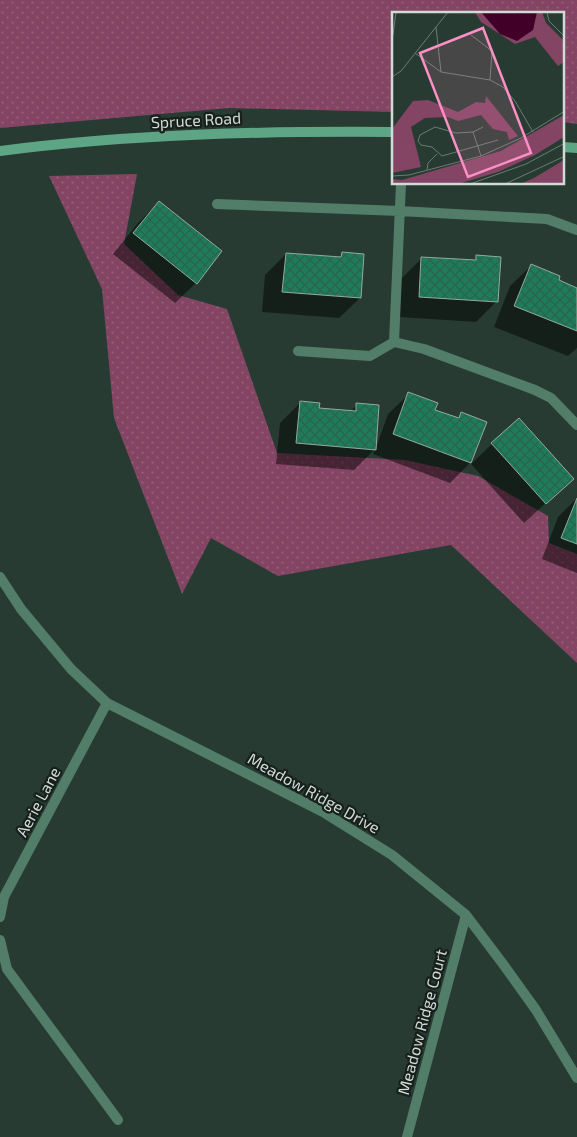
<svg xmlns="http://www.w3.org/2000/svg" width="577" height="1137" font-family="'Exo 2',sans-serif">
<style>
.green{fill:url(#green-dots)}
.shadow{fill:#0007}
.building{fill:url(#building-cross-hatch);stroke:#94aa9f}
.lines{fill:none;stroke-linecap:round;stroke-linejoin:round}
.lane{stroke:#527e69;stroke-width:10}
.street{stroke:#527e69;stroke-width:10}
.secondary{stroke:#5ea586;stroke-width:10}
.labels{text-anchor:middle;stroke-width:4.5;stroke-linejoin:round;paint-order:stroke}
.street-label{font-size:16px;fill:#cfdbd4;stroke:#17201c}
.inset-road{fill:none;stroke:#6b7b73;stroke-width:1}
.view{fill:#fc8fc3;fill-opacity:0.15;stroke:#fc8fc3;stroke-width:2.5}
.inset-edge{fill:none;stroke:#cfdbd4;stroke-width:2.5}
</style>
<defs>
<pattern id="green-dots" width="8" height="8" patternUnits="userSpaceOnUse" patternTransform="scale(1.25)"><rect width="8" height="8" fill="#834563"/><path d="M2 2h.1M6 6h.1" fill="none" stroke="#945f78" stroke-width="1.8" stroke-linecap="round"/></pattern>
<pattern id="building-cross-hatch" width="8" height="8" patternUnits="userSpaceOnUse" patternTransform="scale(1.25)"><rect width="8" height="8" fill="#1d7d5a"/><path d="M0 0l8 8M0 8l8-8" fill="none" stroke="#2c624e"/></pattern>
</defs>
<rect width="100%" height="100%" fill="#283b32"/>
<path class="green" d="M0,0H577V124L563,122V14H393V112L229,108L0,128Z
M137,174L124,244L178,295L227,309L277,453L405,460L478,476L548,516L549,543L577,554V663L451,545L278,576L211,538L182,594L114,418L102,289L49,176Z"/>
<path class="shadow" d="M159,202L196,283L175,303L113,254L138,223Z
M286,254L337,258L342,254L360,298L339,318L262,312L265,275Z
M477,257L497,301L476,322L399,317L401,279L422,258L473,261Z
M531,266L557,281L577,289V348L568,356L494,327L510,286Z
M409,394L434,410L456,419L461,414L485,423L470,463L450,483L373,454L375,449L354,470L276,464L280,423L300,403L318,409L350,412L357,405L376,448L388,414Z
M492,444L572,479L524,523L471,464Z
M577,498V573L542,559L558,517Z"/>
<path class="building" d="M159,201L222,251L197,284L133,233Z
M342,252L364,254L361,298L282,292L286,253L341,257Z
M476,255L501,257L498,302L419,297L421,257L476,260Z
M531,264L560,276L559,280L577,288V331L514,306Z
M408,392L438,403L435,410L459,418L461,412L487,422L471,463L393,434Z
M300,401L320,403L319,408L356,411V403L379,405L376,450L296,443Z
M519,418L574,479L546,504L491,443Z
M577,498V544L561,538Z"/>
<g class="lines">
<path class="lane" d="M217,204L400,211L547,219L577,230
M394,342L401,184
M298,351L370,356L394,342L424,349L535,390L551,398L577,425"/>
<path class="street" d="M0,577L21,609L71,669L107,703L323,812L392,855L466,915L503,964L536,1010L577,1078
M0,917L4,897L107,703
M0,940L7,969L118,1120
M407,1137L466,915"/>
<path class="secondary" d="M563,147L577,148
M0,151C130,134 262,131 393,132"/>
</g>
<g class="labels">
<g class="street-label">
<text transform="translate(196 120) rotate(-3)" y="6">Spruce Road</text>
<text transform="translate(314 793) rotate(29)" y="6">Meadow Ridge Drive</text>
<text transform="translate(38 802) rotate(-62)" y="6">Aerie Lane</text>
<text transform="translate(422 1022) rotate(-75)" y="6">Meadow Ridge Court</text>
</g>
</g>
<g transform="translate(392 12)">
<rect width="172" height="172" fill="#283b32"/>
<path d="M83,0H150L154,11L172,29V50L166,54L143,25L123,32L89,10ZM94,84L126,124L117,128L115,120L101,117L89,103L66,109L56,105L33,106L19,115L29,155L0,161V117L21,89L36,88L66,100L84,90L93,91ZM172,103V125L143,143L106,160L66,172H0V167L10,168L109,139ZM172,148V172H128L142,166Z" fill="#834563"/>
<path d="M89,0H145L141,18L125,29L108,22Z" fill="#410027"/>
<path class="inset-road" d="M155,0L157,9L173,25M44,15L49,60M1,23L4,0M79,23L100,39L98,68M23,41L49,60L98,68L111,75L123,89L141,120M0,65L9,59L56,0M91,115L81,120L64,121L43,115L28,123L26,129L29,133L40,135L50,144L106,128M81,120L89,144M35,158L36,151L45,142M0,164L17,163L89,144L129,126L173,99M78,172L134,152L173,131M113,172L173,144"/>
<path class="view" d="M91,16L139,141L76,165L28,41Z"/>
<rect width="172" height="172" class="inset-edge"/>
</g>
</svg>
